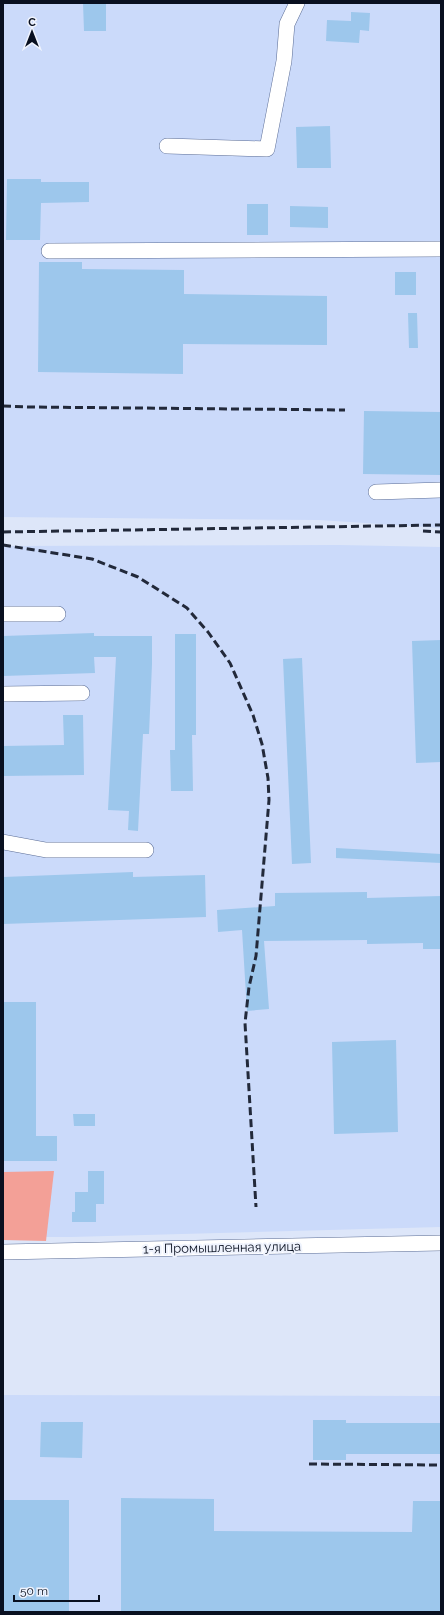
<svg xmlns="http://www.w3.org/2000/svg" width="444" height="1615" font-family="Raleway,sans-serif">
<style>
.built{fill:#cbdafa}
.green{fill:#f3a097}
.building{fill:#9dc7ec}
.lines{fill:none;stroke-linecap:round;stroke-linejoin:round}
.minor-casing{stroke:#5b6d96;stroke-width:16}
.minor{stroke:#fff;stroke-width:15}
.rail{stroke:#22293a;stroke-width:3;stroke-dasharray:8 4;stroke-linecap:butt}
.labels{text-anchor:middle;stroke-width:4;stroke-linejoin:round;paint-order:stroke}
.street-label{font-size:13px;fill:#091020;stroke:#eff3fd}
</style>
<rect width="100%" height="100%" fill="#dde6f9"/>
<path class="built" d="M3,3H441V528L319,520L3,517Z
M339,545L441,547V1227L71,1237H3V546Z
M3,1395L441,1396V1612H3Z"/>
<path class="green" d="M54,1171L46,1241L3,1240V1172Z"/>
<path class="building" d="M83,3H106V31H84Z
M351,12L370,13L369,31L360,30L359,43L326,41L327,20L351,21Z
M330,126L331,168H297L296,127Z
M7,179H41V182H89V202L41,203L40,240H6Z
M247,204H268V235H247Z
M290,206L328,207V228L290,227Z
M39,262H82V269L184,270V294L327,296V345L183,344V374L38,372Z
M395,272H416V295H395Z
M408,313H417L418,348H409Z
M364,411L441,412V475L363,474Z
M94,633V636H152V664L149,734H143L138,831L128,830L129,811L108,810L116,657H94L95,673L3,676V636Z
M175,634H196V735H192L193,791H171L170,750H175Z
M441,640V762L416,763L412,641Z
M302,658L311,863L292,864L283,659Z
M63,715H83L84,775L3,776V746L64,745Z
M336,848L441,854V863L336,858Z
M133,872V877L205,875L206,917L3,924V877Z
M367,892V898L441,896V949H423V943L367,944V940L264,941L269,1009L247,1011L242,930L218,932L217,910L275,906V893Z
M3,1002H36V1136H57V1161H3Z
M396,1040L398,1132L334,1134L332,1042Z
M73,1114H95V1126H74Z
M88,1171H104V1204H96V1222H72V1212H75V1192H88Z
M313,1420H346V1423H441V1454H346V1460H313Z
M41,1422H83L82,1458L40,1457Z
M121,1498L214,1499V1531L412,1532L413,1501H441V1612H121Z
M3,1500H69V1612H3Z"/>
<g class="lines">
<defs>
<path id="minor" d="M167,146L267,149L284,61L287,24L297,3
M49,251L441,249
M376,492L441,490
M3,614H58
M3,694L82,693
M3,842L46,850H146
M3,1252L441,1243"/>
</defs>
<use href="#minor" class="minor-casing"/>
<use href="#minor" class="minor"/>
<path class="rail" d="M3,406L30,407L345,410
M423,531L441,532
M3,532L441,525
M3,545L92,559L138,577L187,608L208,632L230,663L253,715L262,744L268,778L269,800L256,956L249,987L245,1023L256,1207
M309,1464L441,1465"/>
</g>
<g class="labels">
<g class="street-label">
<text transform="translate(222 1247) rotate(-1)" y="5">1-я Промышленная улица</text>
</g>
</g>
<rect width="444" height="1615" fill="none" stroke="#091020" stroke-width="8"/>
<g transform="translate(32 32)" stroke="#eff3fd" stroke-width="3" paint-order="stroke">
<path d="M0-3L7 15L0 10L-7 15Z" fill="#091020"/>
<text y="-6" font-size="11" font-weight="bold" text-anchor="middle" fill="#091020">С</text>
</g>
<path d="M14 1595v6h85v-6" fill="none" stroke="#091020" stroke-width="2"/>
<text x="20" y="1595" font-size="12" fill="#091020" stroke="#eff3fd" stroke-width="3" paint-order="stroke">50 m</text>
</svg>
